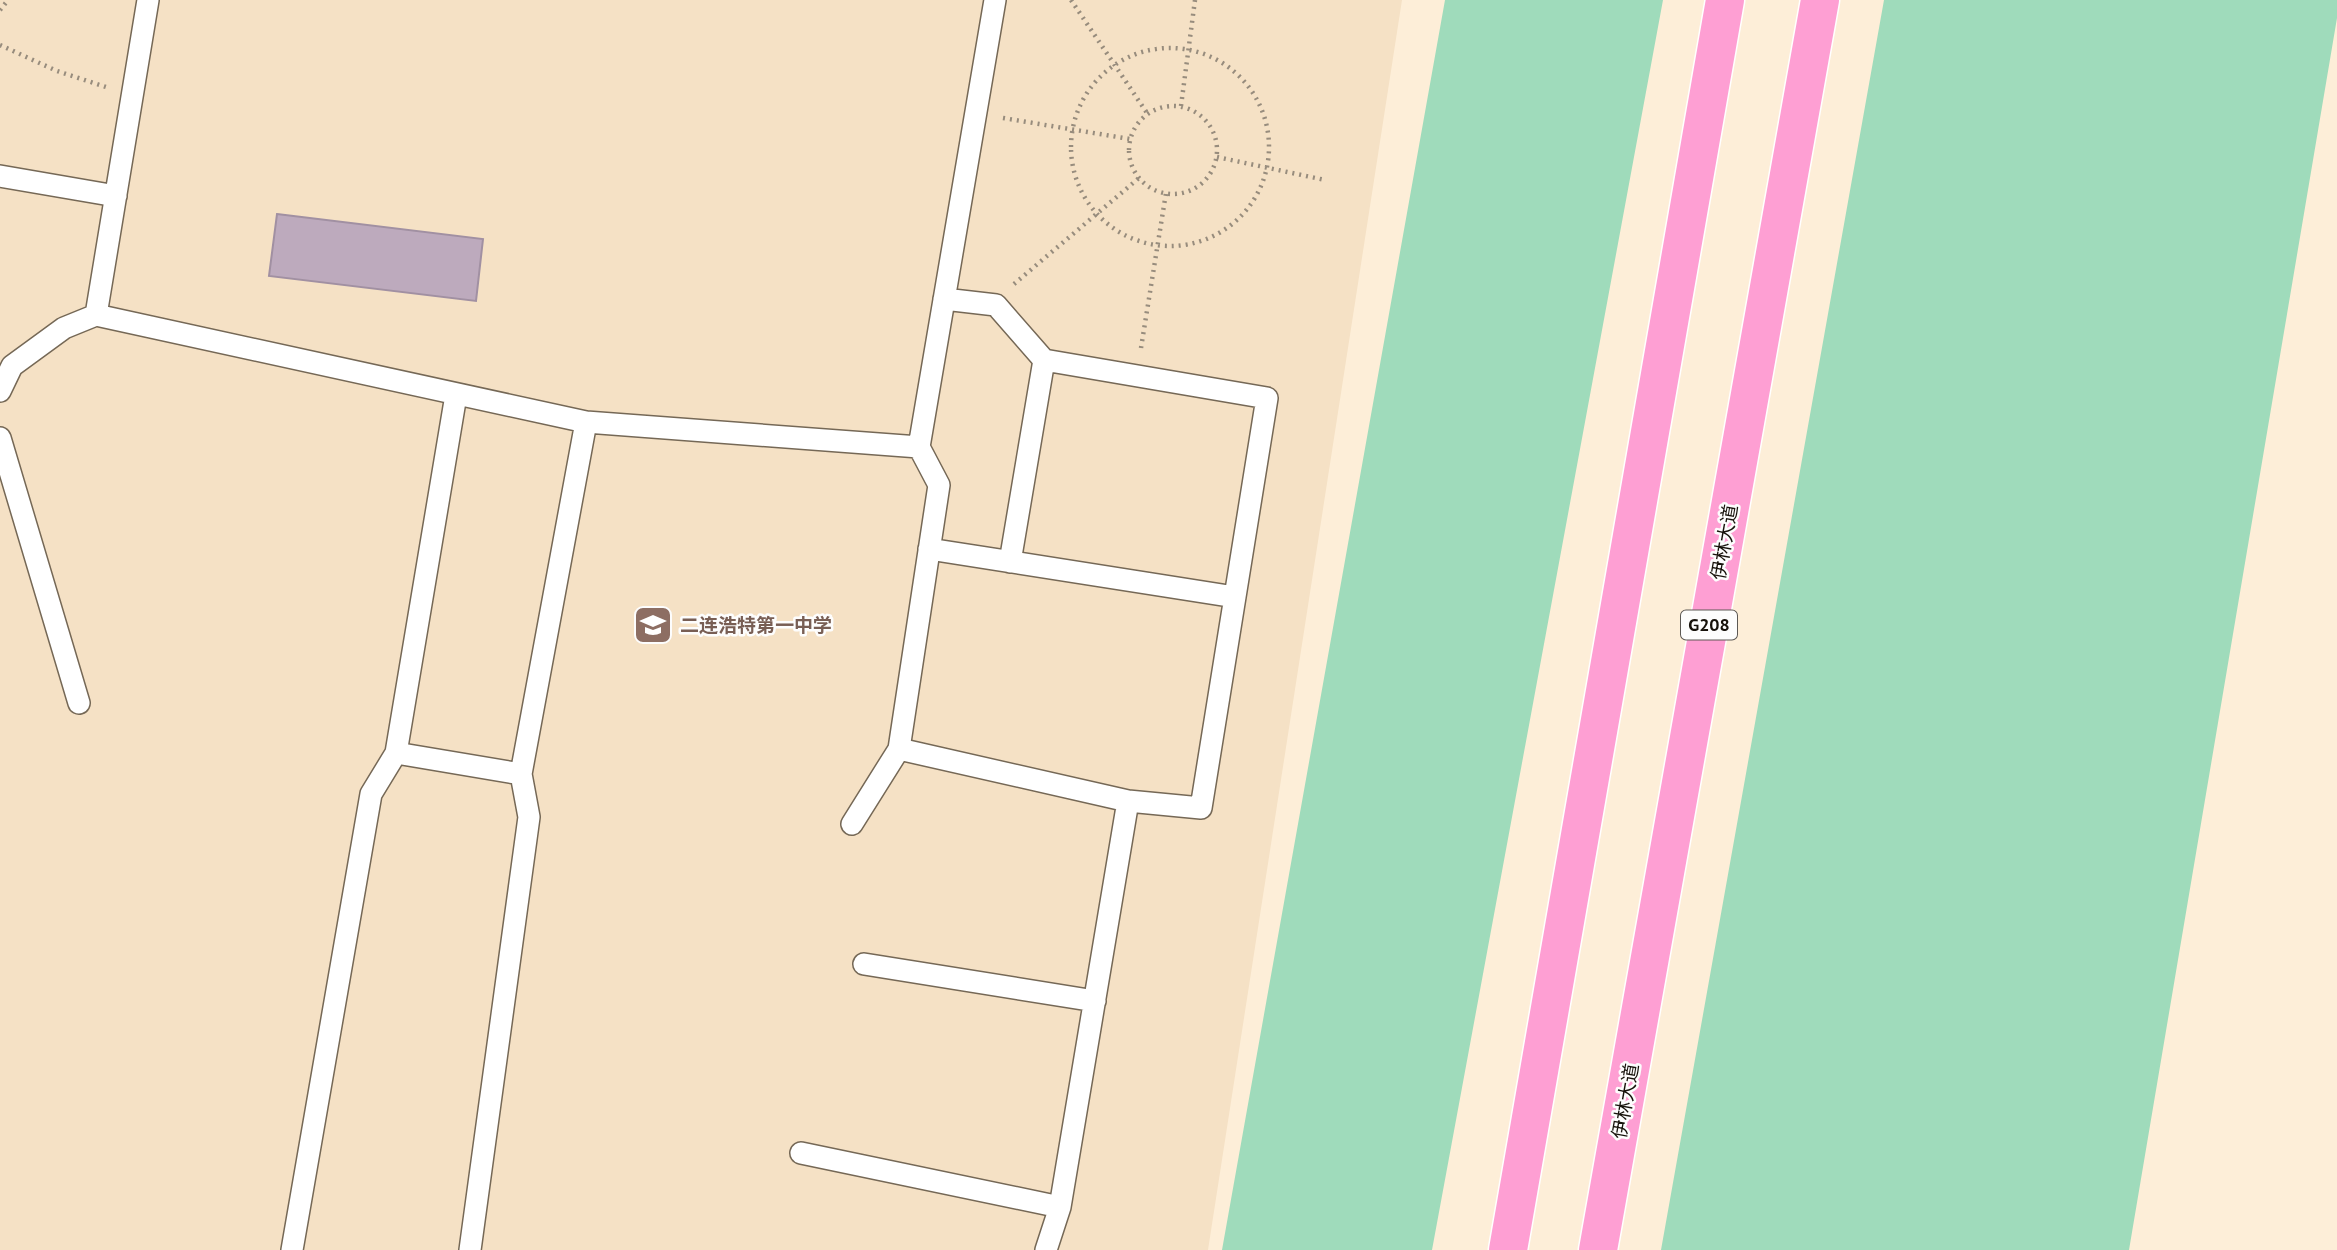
<svg xmlns="http://www.w3.org/2000/svg" width="2337" height="1250" font-family="'PT Sans','Noto Sans SC',sans-serif">
<style>
.built{fill:#f5e1c5}
.green{fill:#9fdbbb}
.building{fill:#bdaabd;stroke:#a190a2;stroke-width:2}
.lines{fill:none;stroke-linecap:round;stroke-linejoin:round}
.lane-casing{stroke:#756856;stroke-width:24}
.highway-casing{stroke:#fff;stroke-width:41}
.path{stroke:#978c7d;stroke-width:4.5;stroke-dasharray:2 5;stroke-linecap:butt}
.lane{stroke:#fff;stroke-width:21}
.highway{stroke:#fe9fd3;stroke-width:38}
.labels{text-anchor:middle;stroke-width:5;stroke-linejoin:round;paint-order:stroke}
.shield{fill:#fdfdfd;stroke:#5c5854;stroke-width:2}
.shield-label{font-size:18px;font-weight:bold;fill:#17120b}
.street-label{font-size:19px;fill:#17120b;stroke:#fdfdfd}
.education-label{font-size:19px;font-weight:bold;fill:#785e54;stroke:#fdfdfd;text-anchor:start}
</style>
<rect width="100%" height="100%" fill="#fdeed8"/>
<path class="built" d="M0,0H1402L1208,1250H0Z"/>
<path class="green" d="M1445,0H1663L1432,1250H1222Z
M1884,0H2337V18L2129,1250H1661Z"/>
<path class="building" d="M277,214L483,239L476,301L269,276Z"/>
<g class="lines">
<defs>
<path id="lane" d="M148,0L96,315L586,422L919,447L995,0
M0,176L116,196
M0,391L12,366L64,328L96,315
M0,438L79,703
M929,549L1235,597
M1010,562L1044,360
M899,749L1128,801L1201,808L1267,398L1044,360L996,305L944,299
M396,753L521,774
M852,824L899,749L939,485L919,447
M864,964L1095,1001
M801,1153L1060,1207
M292,1250L371,794L396,753L456,395
M470,1250L529,817L521,774L586,422
M1046,1250L1060,1207L1128,801"/>
<path id="highway" d="M1508,1250L1725,0
M1598,1250L1820,0"/>
</defs>
<use href="#lane" class="lane-casing"/>
<use href="#highway" class="highway-casing"/>
<path class="path" d="M1071,0L1147,113
M0,10L8,0
M0,45L57,71L106,87
M1071 147a99 99 0 1 1 198 0a99 99 0 1 1-198 0Z
M1181,106L1195,0
M1129 150a44 44 0 1 1 88 0a44 44 0 1 1-88 0Z
M1003,118L1130,139
M1217,157L1325,180
M1014,284L1139,178
M1141,348L1166,193"/>
<use href="#lane" class="lane"/>
<use href="#highway" class="highway"/>
</g>
<defs>
<symbol id="school-square" viewBox="-11 -11 22 22"><rect x="-9" y="-9" width="18" height="18" rx="4" fill="#8d6e63" stroke="#fdfdfd"/><path d="M0-5L7-2L0 1L-7-2ZM-4 1L0 2.5L4 1V4Q0 6-4 4Z" fill="#fff"/></symbol>
</defs>
<g fill-rule="evenodd">
<use href="#school-square" x="631" y="603" width="44" height="44"/>
</g>
<g class="labels">
<rect class="shield" x="1681" y="610.5" width="56" height="29" rx="5"/>
<g class="shield-label">
<text x="1709" y="631">G208</text>
</g>
<g class="street-label">
<text transform="translate(1724 542) rotate(-80)" y="7">伊林大道</text>
<text transform="translate(1625 1101) rotate(-80)" y="7">伊林大道</text>
</g>
<g class="education-label">
<text x="680" y="632">二连浩特第一中学</text>
</g>
</g>
</svg>
